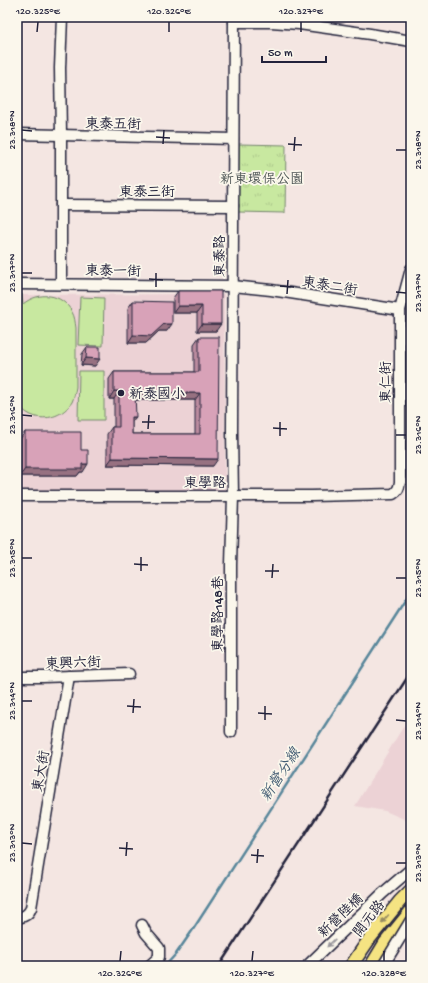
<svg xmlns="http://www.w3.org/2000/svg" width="428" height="983" font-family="'Gochi Hand','LXGW WenKai TC',sans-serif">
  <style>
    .built { fill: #ecd2d5 }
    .park { fill: url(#park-tufts); stroke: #75856e }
    .garden { fill: #c8e8a0; stroke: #75856e }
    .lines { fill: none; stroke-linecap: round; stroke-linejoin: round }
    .stream { stroke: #58869a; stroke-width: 2.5 }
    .minor-casing { stroke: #22223b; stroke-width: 13 }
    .major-casing { stroke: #22223b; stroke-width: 15 }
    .minor { stroke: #fbf7ec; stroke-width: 10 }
    .major { stroke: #f5e382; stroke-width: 12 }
    .rail { stroke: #22223b; stroke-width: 2.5 }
    .minor-bridge-casing { stroke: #22223b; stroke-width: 13; stroke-linecap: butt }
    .minor-bridge { stroke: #fbf7ec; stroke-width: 10 }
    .wall { fill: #ba8b9e; stroke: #22223b; fill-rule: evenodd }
    .shaded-wall { fill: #977181; stroke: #22223b }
    .building { fill: #d8a2b8; stroke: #22223b; fill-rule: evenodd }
    .oneway { fill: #968c62 }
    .oneway2 { fill: #99979c }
    .ticks { fill: none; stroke: #22223b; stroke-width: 1.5 }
    .poi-dot { fill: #22223b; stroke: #fbf7ec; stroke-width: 1.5 }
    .labels { text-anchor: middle; stroke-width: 3.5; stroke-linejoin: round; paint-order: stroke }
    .street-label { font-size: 14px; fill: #22223b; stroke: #fbf7ec }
    .park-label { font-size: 14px; fill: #4c5454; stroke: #fbf7ec }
    .poi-label { font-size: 14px; fill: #22223b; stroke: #fbf7ec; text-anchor: start }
    .water-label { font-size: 15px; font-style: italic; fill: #425c73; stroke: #fbf7ec }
    .neatline { fill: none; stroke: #22223b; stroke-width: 1.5 }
    .ticks-label { font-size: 10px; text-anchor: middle; fill: #22223b }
  </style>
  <defs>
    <pattern id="park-tufts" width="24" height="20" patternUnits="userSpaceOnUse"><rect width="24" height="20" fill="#c8e8a0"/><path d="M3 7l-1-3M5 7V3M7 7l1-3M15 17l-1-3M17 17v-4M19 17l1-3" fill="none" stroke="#acc78b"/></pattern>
  </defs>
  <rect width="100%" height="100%" fill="#f4e6e2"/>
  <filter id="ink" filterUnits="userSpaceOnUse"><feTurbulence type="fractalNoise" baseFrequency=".025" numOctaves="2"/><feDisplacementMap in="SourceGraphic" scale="8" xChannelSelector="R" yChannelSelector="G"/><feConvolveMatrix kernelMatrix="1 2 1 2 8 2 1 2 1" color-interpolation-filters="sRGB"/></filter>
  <g filter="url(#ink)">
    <g class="built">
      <polygon points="224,294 225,491 17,492 17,295"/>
      <polygon points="411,714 411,822 385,811 355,806"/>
    </g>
    <polygon class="park" points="239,144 286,145 285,213 238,212"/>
    <g class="garden">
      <path d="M17,294H22L23,304C39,291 62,293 72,312C75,317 75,322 76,328V387C75,392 74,398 72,402C64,415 49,420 36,417C29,415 24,411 20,407L19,442H17Z"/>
      <polygon points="80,297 104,298 103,346 78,345"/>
      <polygon points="79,371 104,371 104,420 78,420"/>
    </g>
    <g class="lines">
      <polyline class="stream" points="165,966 176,954 192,931 411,592"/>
      <defs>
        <g id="minor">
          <polyline points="234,22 271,22 299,24 370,34 411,41"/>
          <polyline points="17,134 233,139"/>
          <polyline points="61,205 233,206"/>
          <polyline points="61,283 61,135 60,68 62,17"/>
          <polyline points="17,284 233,286 271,290 400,310"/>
          <path d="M17,496H312L393,494C398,491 399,488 400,482V310L411,269"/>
          <polyline points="17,677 43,677 129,674"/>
          <polyline points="231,732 231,565 233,496 232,431 234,17"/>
          <path d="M17,918C24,917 29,914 31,908L69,676"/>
          <polyline points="142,925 146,933 159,948 159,957 149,966"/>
        </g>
        <g id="major">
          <polyline points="351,966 370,938 400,901 411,890"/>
          <polyline points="371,966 385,943 411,911"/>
        </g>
      </defs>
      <use href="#minor" class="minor-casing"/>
      <use href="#major" class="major-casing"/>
      <use href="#minor" class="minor"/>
      <use href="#major" class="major"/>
      <polyline class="rail" points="219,966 411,672"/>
      <defs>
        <g id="minor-bridge">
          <polyline points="307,966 383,893 411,869"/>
          <polyline points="383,966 411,920"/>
        </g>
      </defs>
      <use href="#minor-bridge" class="minor-bridge-casing"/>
      <use href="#minor-bridge" class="minor-bridge"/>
    </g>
    <g class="wall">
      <polygon points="178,291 221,291 216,331 197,331 197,313 173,313 173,298"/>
      <polygon points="133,301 167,331 159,331 146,343 128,343 128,308"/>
      <path d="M199,337L213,466L107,465V434L112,427H114V399H109V379L114,372H194V344ZM135,400H195V434H132V422Z"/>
      <polygon points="87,347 95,366 81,365 82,354"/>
      <polygon points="25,432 81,450 83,472 80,472 77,476 20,476 20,439"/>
    </g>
    <g class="shaded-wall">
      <polygon points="178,306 202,306 197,313 173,313"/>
      <polygon points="164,324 172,324 167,331 159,331 146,343 128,343 133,335"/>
      <polygon points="202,324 221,324 216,331 197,331"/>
      <polygon points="86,358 100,359 95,366 81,365"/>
      <polygon points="114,391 119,391 114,399 109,399"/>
      <polygon points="135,393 200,393 195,400 130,400"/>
      <polygon points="132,417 136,417 130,424"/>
      <polygon points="112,458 218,459 213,466 107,465"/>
      <polygon points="82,464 88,464 83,472 80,472 77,476 20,476 25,469"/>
    </g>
    <g class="building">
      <polygon points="178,291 221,291 221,324 202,324 202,306 178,306"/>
      <polygon points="133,301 172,302 172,324 164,324 151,336 133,335"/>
      <path d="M199,337H219L218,459L112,458V427H119V391H114V372H199ZM135,393H200V434H132V417H136Z"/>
      <polygon points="87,347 100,347 100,359 86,358"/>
      <polygon points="25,432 81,432 81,450 88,450 88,464 82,464 82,469 25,469"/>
    </g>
    <defs><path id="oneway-solid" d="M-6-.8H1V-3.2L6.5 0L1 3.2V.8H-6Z"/></defs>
    <use class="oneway" href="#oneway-solid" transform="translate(385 919) rotate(130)"/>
    <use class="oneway2" href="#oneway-solid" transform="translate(331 943) rotate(136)"/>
  </g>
  <path class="ticks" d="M37,32L38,22M169,32V22M301,32V22M22,130L32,131M156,137L170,138M163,144L164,130M288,144L302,145M396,150H406M294,151L295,137M22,273H32M149,279L163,280M280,286L294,287M156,287V273M396,292L406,293M287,294L288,280M22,415L32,416M142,422H155M273,428L287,429M148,429L149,415M396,435H406M280,436V422M22,558H32M134,564L148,565M141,571V557M265,571H279M272,578L273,564M396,578H406M22,701H32M127,706L141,707M133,713L134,699M258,713L272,714M265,720V706M396,720L406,721M22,843L32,844M119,848L133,849M251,855L264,856M126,856L127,842M257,863L258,849M396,863H406M120,961L121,951M252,961L253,951M384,961V951"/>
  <circle class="poi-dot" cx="121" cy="393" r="4"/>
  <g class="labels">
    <g class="street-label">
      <text transform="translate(113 123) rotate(1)" y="5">東泰五街</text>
      <text x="147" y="196">東泰三街</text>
      <text transform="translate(219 256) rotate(-90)" y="5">東泰路</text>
      <text transform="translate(113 270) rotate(1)" y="5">東泰一街</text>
      <text transform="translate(330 285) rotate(9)" y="5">東泰二街</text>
      <text transform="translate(385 382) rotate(-90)" y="5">東仁街</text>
      <text x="205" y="487">東學路</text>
      <text transform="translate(217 614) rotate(-90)" y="5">東學路148巷</text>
      <text transform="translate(73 662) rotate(-2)" y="5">東興六街</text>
      <text transform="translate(40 771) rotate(-80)" y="5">東大街</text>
      <text transform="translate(340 915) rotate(-44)" y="5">新營陸橋</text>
      <text transform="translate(368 918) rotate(-52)" y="5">開元路</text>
    </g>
    <g class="park-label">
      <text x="262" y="183">新東環保公園</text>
    </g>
    <g class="poi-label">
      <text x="129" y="398">新泰國小</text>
    </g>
    <g class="water-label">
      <text transform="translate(280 774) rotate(-57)" y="5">新營分線</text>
    </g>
  </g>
  <rect width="428" height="983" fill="none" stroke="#fbf7ec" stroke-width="44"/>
  <path d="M262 56v6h64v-6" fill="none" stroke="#22223b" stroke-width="2"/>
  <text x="268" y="56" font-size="12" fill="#22223b" stroke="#fbf7ec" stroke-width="3" paint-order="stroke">50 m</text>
  <rect x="22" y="22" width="384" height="939" class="neatline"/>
  <g class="ticks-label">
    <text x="38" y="14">120.325°E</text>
    <text x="169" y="14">120.326°E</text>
    <text x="301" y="14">120.327°E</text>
    <text transform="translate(11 130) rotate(-90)" y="4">23.318°N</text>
    <text transform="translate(417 150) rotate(-90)" y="4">23.318°N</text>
    <text transform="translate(11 273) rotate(-90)" y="4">23.317°N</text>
    <text transform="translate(417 293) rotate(-90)" y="4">23.317°N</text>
    <text transform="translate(11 415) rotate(-90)" y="4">23.316°N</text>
    <text transform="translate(417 435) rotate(-90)" y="4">23.316°N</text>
    <text transform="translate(11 558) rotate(-90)" y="4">23.315°N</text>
    <text transform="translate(417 578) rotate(-90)" y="4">23.315°N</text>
    <text transform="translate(11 701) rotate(-90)" y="4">23.314°N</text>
    <text transform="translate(417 721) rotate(-90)" y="4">23.314°N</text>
    <text transform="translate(11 843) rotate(-90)" y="4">23.313°N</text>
    <text transform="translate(417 863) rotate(-90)" y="4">23.313°N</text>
    <text x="120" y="976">120.326°E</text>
    <text x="252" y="976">120.327°E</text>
    <text x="384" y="976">120.328°E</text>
  </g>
</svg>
